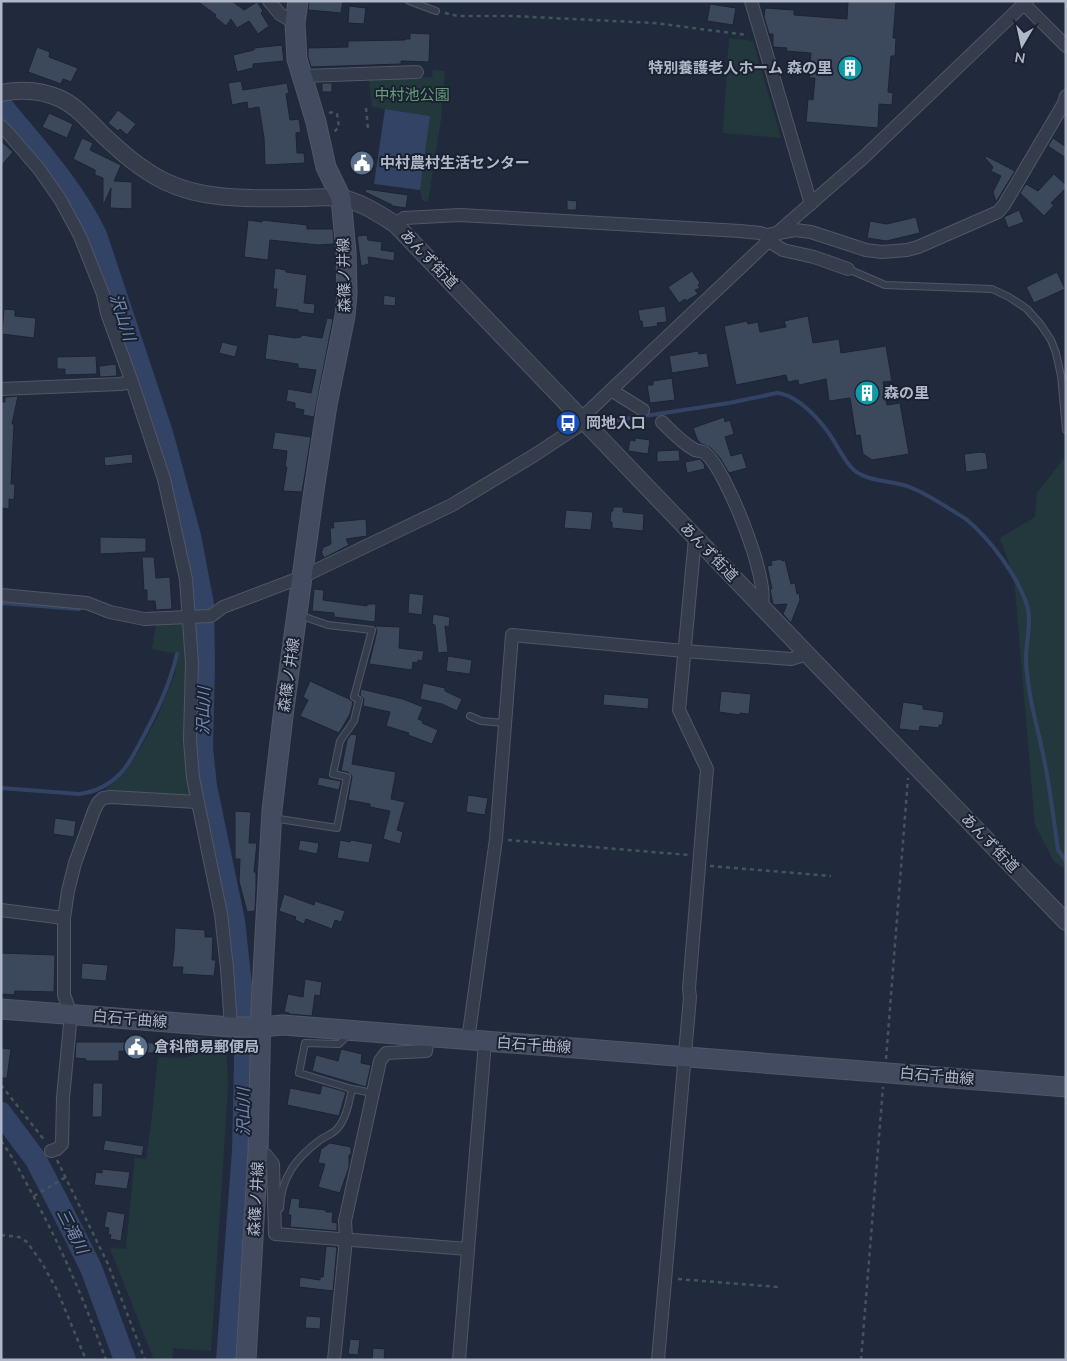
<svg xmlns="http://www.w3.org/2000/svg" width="1067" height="1361" font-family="Mulish,'Noto Sans JP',sans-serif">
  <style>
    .green { fill: #23383d }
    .water { fill: #334365 }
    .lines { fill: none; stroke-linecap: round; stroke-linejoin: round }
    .stream { stroke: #334365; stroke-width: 4 }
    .river { stroke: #334365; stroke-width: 22 }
    .building { fill: #3c485c; stroke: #1c2433 }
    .service-casing { stroke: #505767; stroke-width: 8 }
    .minor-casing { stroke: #505767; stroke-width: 14 }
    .tertiary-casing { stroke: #505767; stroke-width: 18 }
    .secondary-casing { stroke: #505767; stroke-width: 21 }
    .path { stroke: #41555a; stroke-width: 2.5; stroke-dasharray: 4 4; stroke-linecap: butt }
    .service { stroke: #353c4c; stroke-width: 6 }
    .minor { stroke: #353c4c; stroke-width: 12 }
    .tertiary { stroke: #353c4c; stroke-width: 16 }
    .secondary { stroke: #424b60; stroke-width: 19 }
    .labels { text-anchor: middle; stroke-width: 4; stroke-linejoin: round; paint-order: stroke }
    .poi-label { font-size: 15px; font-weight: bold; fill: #b0b7c8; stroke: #1a2231; text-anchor: start }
    .park-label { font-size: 15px; fill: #659b76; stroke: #1a2231 }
    .street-label { font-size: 15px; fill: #b0b7c8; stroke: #1a2231 }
    .water-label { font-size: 16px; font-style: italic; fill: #758ab2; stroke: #1a2231 }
  </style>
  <rect width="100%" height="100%" fill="#212a3c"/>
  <g class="green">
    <polygon points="729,38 753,41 781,138 723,133"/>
    <polygon points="433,70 445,71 441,119 428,202 422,200 420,190 430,116 372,107 369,78 432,77"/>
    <polygon points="1066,456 1066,869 1054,862 1035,825 1014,577 1000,538 1035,517 1037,493"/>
    <polygon points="180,621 185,624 190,792 188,796 107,792 107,788 123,775 138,753 157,718 175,674 179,654 152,649 156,623"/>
    <polygon points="190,1036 226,1039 228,1087 211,1351 173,1348 172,1360 154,1360 110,1248 126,1249 135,1158 146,1159 151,1125 158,1057 184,1058 192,1056"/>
  </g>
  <polygon class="water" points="385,109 430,116 420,190 374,184"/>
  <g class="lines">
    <g class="stream">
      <path d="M599,423L729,403L777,393C799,395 823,423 834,441C840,451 845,462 854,470C869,483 895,480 912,488C931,496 948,508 966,519C990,539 1017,575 1027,605C1032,622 1026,641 1026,658C1026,666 1027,674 1028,681C1031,708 1039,733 1044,759C1050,789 1054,820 1058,850L1066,861"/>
      <polyline points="1,603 79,609"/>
      <path d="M1,788L79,794C95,792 109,785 120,774C129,765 135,752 141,741C156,713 170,685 177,654"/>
    </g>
    <g class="river">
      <path d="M1,105C35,146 72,186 96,235L162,433L190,536L203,604L204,665L202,748L206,786L234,921L243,1004L245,1063L243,1151L227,1360"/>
      <polyline points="1,1113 36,1160 64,1214 91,1268 125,1360"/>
    </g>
  </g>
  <g class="building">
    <polygon points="197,1 232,1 244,10 257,2 263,11 261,13 269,26 258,34 249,21 237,28 231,19 226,26 215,17 216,15"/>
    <polygon points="309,1 343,1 341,13 308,10"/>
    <polygon points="848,1 896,1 893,38 896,38 895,56 891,56 888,92 893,93 892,105 879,104 878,128 806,122 808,99 813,100 815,78 809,78 811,53 786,51 787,48 773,47 773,34 769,34 764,17 765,8 794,10 794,15 847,19"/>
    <polygon points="710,4 736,8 733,25 707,21"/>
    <polygon points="349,6 366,8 364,24 348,23"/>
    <polygon points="410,33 430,34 429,62 401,61 401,64 311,67 308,57 308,48 348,47 348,41 405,40 405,39 410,39"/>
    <polygon points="282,45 284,61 253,64 253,68 237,72 233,55 254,50 254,48"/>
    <polygon points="37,47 50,52 49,57 78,68 71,82 63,79 61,84 28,72"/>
    <polygon points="241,81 243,90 287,83 289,93 286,94 290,120 299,119 301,132 296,133 297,153 304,153 305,163 265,165 264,138 259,107 248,109 247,102 232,105 228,83"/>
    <rect x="322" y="83" width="10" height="9"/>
    <polygon points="118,110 136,124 127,135 120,129 118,131 108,123"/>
    <polygon points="49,113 73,124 67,138 42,127"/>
    <polygon points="82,138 93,143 90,150 121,165 114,181 132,182 132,209 110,208 111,188 103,206 103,178 95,175 95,170 73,159"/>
    <polygon points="1053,138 1066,147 1066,158 1048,146"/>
    <polygon points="1,141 13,152 1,166"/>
    <polygon points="355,153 371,155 368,173 352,170"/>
    <polygon points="986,156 1015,171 996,202 993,192 1001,176 991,171 993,167 985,158"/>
    <polygon points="1054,174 1066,185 1066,188 1051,203 1054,205 1044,216 1020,193 1026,184 1038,191"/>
    <polygon points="366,189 408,195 406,208 392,206 392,205 365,192"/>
    <polygon points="567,200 577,201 576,210 567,210"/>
    <polygon points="1019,210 1024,222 1008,228 1004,217"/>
    <polygon points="916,217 920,233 886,241 867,238 870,221 887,224"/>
    <polygon points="248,220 262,222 262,220 307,225 307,229 333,229 334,244 318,245 270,240 268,260 244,257"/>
    <polygon points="367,235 368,240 382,242 381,250 395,252 394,261 368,257 369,264 361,266 357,236"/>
    <polygon points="275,268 286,270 286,272 307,275 304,303 315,304 314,314 298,312 298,310 275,307 277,289 273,289"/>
    <polygon points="692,271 700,283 698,285 700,288 695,290 698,294 686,301 685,299 679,303 668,287"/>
    <polygon points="1057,272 1065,289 1034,303 1026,287"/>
    <polygon points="384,295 396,297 395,306 383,305"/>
    <polygon points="665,306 667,322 657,323 658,326 643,328 642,321 640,321 638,310"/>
    <polygon points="4,309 15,310 15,316 36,318 34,338 2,334"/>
    <polygon points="808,316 813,343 839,339 841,353 886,346 892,381 883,382 887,405 900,403 909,454 872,460 863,454 860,435 856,436 850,398 829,401 826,379 799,385 798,380 788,382 786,375 736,385 724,326 747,321 748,324 758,322 760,332 786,327 784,321"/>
    <polygon points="327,318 333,319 314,417 303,415 304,410 295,408 295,403 286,401 288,389 311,393 316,370 298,368 298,364 265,359 268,334 295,338 301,337 301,335 322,338"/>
    <polygon points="222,342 238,346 235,357 219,353"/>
    <polygon points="698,351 699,354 707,353 709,367 672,373 669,356"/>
    <polygon points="96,356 97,374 65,375 65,369 57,369 57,357"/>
    <polygon points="116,364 117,376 100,377 99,366"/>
    <polygon points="672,378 675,400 650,403 647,385 653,385 653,381"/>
    <polygon points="18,396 12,424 14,424 11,484 15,484 14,500 9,499 9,509 1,508 1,402 5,402 5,397"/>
    <polygon points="724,417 725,422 730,420 734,434 725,437 731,456 742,453 747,468 729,473 720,458 711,448 700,443 697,439 693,428"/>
    <polygon points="275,432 311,437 302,492 283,491 287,467 285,467 287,451 272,449"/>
    <polygon points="635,438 650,440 648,454 628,451 630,440 635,441"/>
    <polygon points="679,450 680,461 657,462 657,451"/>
    <polygon points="981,452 986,453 988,469 966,472 964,454"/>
    <polygon points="132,454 133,463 105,466 104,457"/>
    <polygon points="700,459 704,464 705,469 687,473 685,462"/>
    <polygon points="613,507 623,507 623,512 644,514 643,531 612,528 612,522 610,522 611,511 613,511"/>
    <polygon points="566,510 593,512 591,530 564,528"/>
    <polygon points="366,519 367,536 346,539 349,545 324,558 321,551 323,550 322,548 331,544 330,528 334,528 333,522"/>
    <polygon points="100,537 146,538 146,552 100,554"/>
    <polygon points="142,557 154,557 156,578 170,577 172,609 156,610 155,601 147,601 147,590 144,590"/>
    <polygon points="781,559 782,561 785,560 791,584 795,583 797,594 799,593 800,600 791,623 783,614 787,604 774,605 773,604 770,589 772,589 767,566 772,565 771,561"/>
    <polygon points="314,589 324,590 323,600 367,606 367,604 376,604 375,622 334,617 334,613 312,611"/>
    <polygon points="409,593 424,595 422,615 408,613"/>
    <polygon points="433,614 450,617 449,627 445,626 448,652 438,653 435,625 432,624"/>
    <polygon points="375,626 400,627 399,648 424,651 422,661 418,660 418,663 413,662 412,670 369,664 377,631"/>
    <polygon points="448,656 472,660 470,674 446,671"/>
    <polygon points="310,681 349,699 353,702 350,714 339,733 300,716 308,700 303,697"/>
    <polygon points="423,683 445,688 445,691 462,699 457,711 442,704 420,699"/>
    <polygon points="361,689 403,699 423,707 418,719 423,721 422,723 438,730 432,744 408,735 409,733 386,726 390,712 363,706 364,699 360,695"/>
    <polygon points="721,691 751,694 749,714 740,713 740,715 719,712"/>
    <polygon points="604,694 649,698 648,709 603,705"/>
    <polygon points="903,702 923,705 923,709 944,712 942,725 939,725 939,728 920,726 919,731 899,729"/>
    <polygon points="351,734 357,735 352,764 396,772 391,799 405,802 397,830 403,832 400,844 383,839 390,811 370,807 370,804 348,800 352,776 348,772 341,771 347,740"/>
    <polygon points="319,777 341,781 339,790 317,785"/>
    <polygon points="468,795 488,798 485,815 466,812"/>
    <polygon points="235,811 251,812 249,843 257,843 254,872 256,872 256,888 255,911 247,912 239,881 240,859 235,859"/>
    <polygon points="55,818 76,821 74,837 53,834"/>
    <polygon points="300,840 319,843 317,854 298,850"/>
    <polygon points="340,840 350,842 351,840 373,844 369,863 337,858"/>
    <polygon points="284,894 314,905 315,901 345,911 341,922 335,920 332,929 306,919 304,924 295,920 296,917 279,911"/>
    <polygon points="175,928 205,930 205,937 213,937 212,960 216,960 214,976 182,974 183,967 172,967 174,952"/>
    <polygon points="1,953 55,955 54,992 15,991 14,995 1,994"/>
    <polygon points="82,963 108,965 106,981 81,979"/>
    <polygon points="305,979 322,982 320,996 315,995 312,1016 289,1014 289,1013 284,1012 288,994 303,997"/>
    <polygon points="130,1040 168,1045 167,1054 119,1051 119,1061 86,1061 86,1059 75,1058 76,1042 130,1042"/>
    <polygon points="1,1048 11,1049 7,1078 1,1078"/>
    <polygon points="341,1049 362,1054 361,1063 371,1065 366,1087 312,1071 316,1055 338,1061"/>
    <polygon points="93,1083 103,1083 102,1117 92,1117"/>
    <polygon points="322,1085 346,1092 339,1116 287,1105 290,1088 320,1094"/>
    <polygon points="105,1140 144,1146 142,1156 103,1150"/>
    <polygon points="330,1143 351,1147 351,1154 349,1155 349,1167 340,1193 318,1187 325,1164 318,1163 321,1149"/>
    <polygon points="102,1169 130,1172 127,1189 94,1185 96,1172 102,1173"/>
    <polygon points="291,1198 300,1199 299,1207 326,1210 326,1212 333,1212 332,1222 337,1223 337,1231 290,1227 291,1215 288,1215"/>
    <polygon points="107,1211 125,1214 121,1241 110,1239 111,1235 108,1234 109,1228 104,1227"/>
    <polygon points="326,1246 337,1247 333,1291 299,1287 300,1277 320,1280 320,1277 323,1277"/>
    <polygon points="306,1316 321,1317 320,1329 305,1328"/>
    <polygon points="350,1339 360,1340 358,1355 348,1354"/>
    <polygon points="373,1348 385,1349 384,1360 372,1360"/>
  </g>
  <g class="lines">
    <defs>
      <g id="service">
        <polyline points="409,1 436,11"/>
        <polyline points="848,269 885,285 992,289 1009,297 1027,309 1041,325 1051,340 1056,353 1061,376 1066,430"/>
        <polyline points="470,716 481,721 505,723"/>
        <polyline points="279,819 337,828 347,777 333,774 340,741 354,721 359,700 354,697 372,630 328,625 299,615"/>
        <polyline points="352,1089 373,1093"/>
        <path d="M280,1208C281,1177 296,1158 320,1140C325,1136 333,1134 337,1129C346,1119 349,1103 352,1089L299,1073L305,1043L339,1044L349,1034"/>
      </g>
      <g id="minor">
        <polyline points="269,1 280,14 295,23"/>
        <polyline points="751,1 811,204"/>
        <polyline points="1024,4 1066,46"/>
        <polyline points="303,76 417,72"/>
        <polyline points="1,126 8,133 39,169 60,199 80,236 103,294 107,313 132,382 164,479 186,579 192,663 190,740 193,778 221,914 227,968 231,1027"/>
        <polyline points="395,224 404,218 460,215 740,231 760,233 767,235 795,230 811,232 866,250 882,252 907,250 918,247 998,212 1004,205 1064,103 1066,96"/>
        <polyline points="769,241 783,250 814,257 848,269"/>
        <polyline points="1,389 120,384 132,382"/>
        <polyline points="611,390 643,410"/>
        <path d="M662,422C672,432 682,443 695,450C698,451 703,451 705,453C725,467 772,585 761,606"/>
        <polyline points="1,595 87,603 110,612 144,619 211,616 223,607 302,577 452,505 533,456 577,427 588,412 611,390 777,233 863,158 1027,1"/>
        <polyline points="1,910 64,918"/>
        <polyline points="468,1040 496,839 512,635 684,651 791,659 807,654"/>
        <polyline points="51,1151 57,1149 62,1144 63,1098 71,1014 64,995 64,918 68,891 75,863 94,811 98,803 103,798 111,797 197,802"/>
        <polyline points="258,1152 266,1155 273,1164 275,1234 468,1249"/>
        <polyline points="334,1360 346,1239 345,1221 380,1061 386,1053 426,1051 428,1037"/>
        <polyline points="459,1360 485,1042"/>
        <polyline points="658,1360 690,997 689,988 707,769 679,710 695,538"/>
      </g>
      <path id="tertiary" d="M1,93C21,89 42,90 61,99C76,106 89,121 101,133C120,151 140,169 164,181C206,202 257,198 302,198C315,198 328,196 340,198C360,201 379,214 395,224L807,654L1066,922"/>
      <g id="secondary">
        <polyline points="1,1009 231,1027 260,1027 283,1025 1066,1087"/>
        <polyline points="246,1360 258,1152 261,1008 272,810 284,708 314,490 327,405 345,316 347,294 346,252 341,198 326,167 316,122 297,59 295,23 298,1"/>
      </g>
    </defs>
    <use href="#service" class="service-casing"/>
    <use href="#minor" class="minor-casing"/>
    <use href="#tertiary" class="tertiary-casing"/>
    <use href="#secondary" class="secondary-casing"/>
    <g class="path">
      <polyline points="445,13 458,16 512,16 654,23 748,35"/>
      <polyline points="366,108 368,129"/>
      <polyline points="329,113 333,112 337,114 339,127 334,132"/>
      <polyline points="508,840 689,855"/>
      <polyline points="710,866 831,876"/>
      <polyline points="886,1059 908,778"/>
      <polyline points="1,1085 45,1141"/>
      <path d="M1,1141C15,1160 25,1181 36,1201C64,1253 86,1305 106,1360"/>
      <polyline points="57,1160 108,1264 145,1360"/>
      <polyline points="34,1196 66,1177"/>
      <polyline points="1,1235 19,1237 27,1242 42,1263 57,1290 86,1360"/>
      <polyline points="678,1279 778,1287"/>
      <polyline points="861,1360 883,1087"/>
    </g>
    <use href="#service" class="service"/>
    <use href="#minor" class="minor"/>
    <use href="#tertiary" class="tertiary"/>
    <use href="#secondary" class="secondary"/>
  </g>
  <defs>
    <symbol id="building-disc" viewBox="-11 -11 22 22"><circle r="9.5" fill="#0f9aa8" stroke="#1a2231"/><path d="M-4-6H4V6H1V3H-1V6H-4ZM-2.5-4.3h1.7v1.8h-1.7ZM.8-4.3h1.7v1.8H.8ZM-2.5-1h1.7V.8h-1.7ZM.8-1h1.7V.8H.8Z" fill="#fff"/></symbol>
    <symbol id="civic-disc" viewBox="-11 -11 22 22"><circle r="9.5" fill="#5c6f8a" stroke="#1a2231"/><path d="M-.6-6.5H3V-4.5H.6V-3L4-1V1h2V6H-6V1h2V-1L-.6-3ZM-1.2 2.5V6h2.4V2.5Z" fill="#fff"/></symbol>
    <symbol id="bus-disc" viewBox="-11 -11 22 22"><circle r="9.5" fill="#1a4fb4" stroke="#1a2231"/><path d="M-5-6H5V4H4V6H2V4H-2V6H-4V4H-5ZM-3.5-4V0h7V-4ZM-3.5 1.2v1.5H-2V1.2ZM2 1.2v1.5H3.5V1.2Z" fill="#fff"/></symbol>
  </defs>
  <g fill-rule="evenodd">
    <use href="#building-disc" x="836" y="54" width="28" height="28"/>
    <use href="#civic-disc" x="348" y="149" width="28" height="28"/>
    <use href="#building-disc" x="853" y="379" width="28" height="28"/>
    <use href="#bus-disc" x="554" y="409" width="28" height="28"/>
    <use href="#civic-disc" x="122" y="1033" width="28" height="28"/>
  </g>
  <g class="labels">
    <g class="poi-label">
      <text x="832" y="73" text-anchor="end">特別養護老人ホーム 森の里</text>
      <text x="380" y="168">中村農村生活センター</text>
      <text x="884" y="398">森の里</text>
      <text x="586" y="428">岡地入口</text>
      <text x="154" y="1052">倉科簡易郵便局</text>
    </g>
    <g class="park-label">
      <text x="412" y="100">中村池公園</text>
    </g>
    <g class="street-label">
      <text transform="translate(429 259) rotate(46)" y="5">あんず街道</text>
      <text transform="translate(344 275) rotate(-91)" y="5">森篠ノ井線</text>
      <text transform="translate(709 552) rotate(46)" y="5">あんず街道</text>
      <text transform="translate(289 675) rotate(-82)" y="5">森篠ノ井線</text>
      <text transform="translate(990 843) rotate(46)" y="5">あんず街道</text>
      <text transform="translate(130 1019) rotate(5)" y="5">白石千曲線</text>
      <text transform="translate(534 1045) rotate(4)" y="5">白石千曲線</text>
      <text transform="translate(937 1076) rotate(5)" y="5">白石千曲線</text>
      <text transform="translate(256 1199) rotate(-87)" y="5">森篠ノ井線</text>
    </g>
    <g class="water-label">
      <text transform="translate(123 317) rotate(72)" y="6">沢山川</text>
      <text transform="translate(203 711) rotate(-89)" y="6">沢山川</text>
      <text transform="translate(243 1112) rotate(-90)" y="6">沢山川</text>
      <text transform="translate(73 1231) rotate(63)" y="6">三滝川</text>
    </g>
  </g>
  <rect width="1067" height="1361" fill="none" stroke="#b0b7c8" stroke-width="5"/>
  <g transform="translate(1022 45) rotate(189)" stroke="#1a2231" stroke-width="4" paint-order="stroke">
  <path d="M0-4L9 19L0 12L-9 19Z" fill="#b0b7c8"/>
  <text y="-8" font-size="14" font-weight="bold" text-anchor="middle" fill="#b0b7c8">N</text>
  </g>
</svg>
